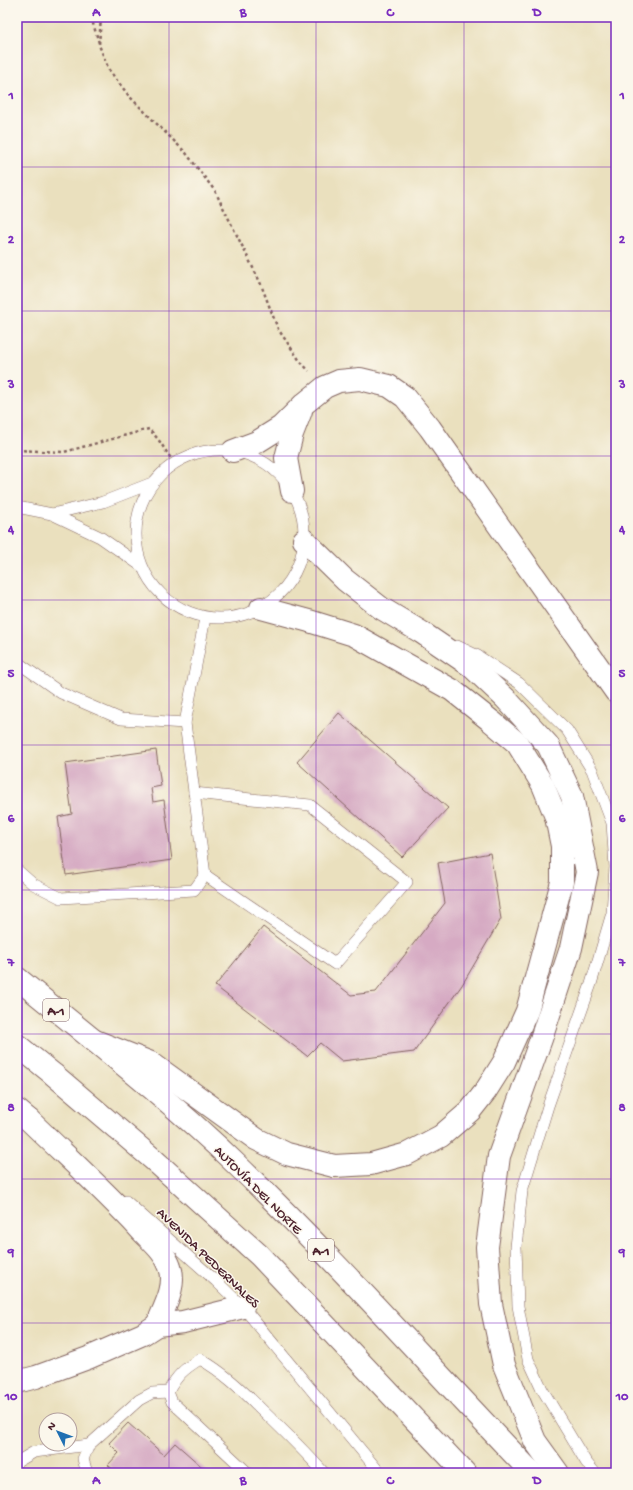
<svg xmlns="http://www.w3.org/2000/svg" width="633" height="1490" font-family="'Gochi Hand',sans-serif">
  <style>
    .building { fill: #d6aac3 }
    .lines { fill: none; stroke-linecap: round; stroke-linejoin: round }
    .lane-casing { stroke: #82635e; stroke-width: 12 }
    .street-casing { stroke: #82635e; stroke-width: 24 }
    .highway-casing { stroke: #82635e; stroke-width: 24 }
    .path { stroke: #82635e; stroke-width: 2.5; stroke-dasharray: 3 3; stroke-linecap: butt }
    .lane { stroke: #fff; stroke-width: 11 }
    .street { stroke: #fff; stroke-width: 22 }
    .highway { stroke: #fff; stroke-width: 22 }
    .grid { fill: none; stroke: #7b2cbf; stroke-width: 1; stroke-opacity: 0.55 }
    .labels { text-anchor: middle; stroke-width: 3; stroke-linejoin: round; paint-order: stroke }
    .shield { fill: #fbf7ec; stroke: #7f6065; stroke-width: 1 }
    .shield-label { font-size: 13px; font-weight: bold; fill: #4a1f2b }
    .street-label { font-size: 14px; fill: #4a1f2b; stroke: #fbf7ec }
    .neatline { fill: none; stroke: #7b2cbf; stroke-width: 1.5 }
    .grid-label { font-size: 13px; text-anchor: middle; font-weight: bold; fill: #7b2cbf }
  </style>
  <rect width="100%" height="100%" fill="#fbf7ec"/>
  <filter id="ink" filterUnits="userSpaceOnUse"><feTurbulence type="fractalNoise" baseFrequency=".025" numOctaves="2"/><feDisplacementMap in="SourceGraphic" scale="8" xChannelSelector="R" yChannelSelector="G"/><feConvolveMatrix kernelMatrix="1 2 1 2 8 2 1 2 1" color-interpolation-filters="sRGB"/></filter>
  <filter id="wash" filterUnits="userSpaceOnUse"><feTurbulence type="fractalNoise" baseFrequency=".012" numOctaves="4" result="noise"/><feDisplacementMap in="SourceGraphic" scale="16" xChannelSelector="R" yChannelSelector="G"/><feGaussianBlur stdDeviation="0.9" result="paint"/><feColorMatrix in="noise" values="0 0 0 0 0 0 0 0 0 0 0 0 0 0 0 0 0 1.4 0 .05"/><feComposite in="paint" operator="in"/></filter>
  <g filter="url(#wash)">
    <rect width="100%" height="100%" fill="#eae0be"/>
    <g id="blocks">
      <g class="building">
        <polygon points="339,713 448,808 402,857 297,762"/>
        <polygon points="156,750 161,786 151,788 153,802 164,800 172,860 66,875 58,817 72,814 65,763"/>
        <polygon points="490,853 501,919 462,985 414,1052 342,1061 320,1043 307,1056 215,986 263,927 351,995 376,992 445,903 438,863"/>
        <polygon points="128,1423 164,1455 175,1443 209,1473 117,1473 108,1465 119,1453 109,1443"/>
      </g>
    </g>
  </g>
  <g filter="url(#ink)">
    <use href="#blocks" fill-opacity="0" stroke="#82635e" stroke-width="1"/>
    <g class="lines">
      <defs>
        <g id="lane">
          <circle cx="220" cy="534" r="84"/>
          <polyline points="17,507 52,514 100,537 140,565"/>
          <polyline points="52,514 103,502 152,483"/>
          <polyline points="457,646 478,656 519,683 567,730 592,770 612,823 615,867 612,913 591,984 548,1106 522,1191 516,1247 518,1306 528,1359 542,1389 586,1462 595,1473"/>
          <polyline points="17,662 61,693 121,719 185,723"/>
          <polyline points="194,793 310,805 407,882 335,964 205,875"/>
          <polyline points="17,870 33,884 61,898 194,890 205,875 185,723 205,618"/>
          <polyline points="126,1201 216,1281 243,1307 380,1473"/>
          <polyline points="17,1462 34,1452 89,1445"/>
          <polyline points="87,1473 83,1459 89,1445 139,1400 152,1393 168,1392"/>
          <path d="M248,1473L172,1402L168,1392C177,1375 184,1369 200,1359C223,1372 241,1389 259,1407C282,1429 304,1450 324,1473"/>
        </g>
        <g id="street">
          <polyline points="233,451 257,442 281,427 304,404 325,387 339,381 360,379 389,386 405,397 430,428 616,692"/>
          <polyline points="292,491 286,458 292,434 301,411"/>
          <path d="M29,1120C66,1156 105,1191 140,1229C151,1241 165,1252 170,1267C177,1286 164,1308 157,1325"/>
          <polyline points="17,1382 36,1377 88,1358 143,1334 157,1325 183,1322 243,1307"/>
        </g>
        <g id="highway">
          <polyline points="304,540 345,580 381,608 421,632 471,666 505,698 548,745 572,796 587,872 571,948 541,1039 499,1156 487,1247 491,1304 504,1365 535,1441 558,1473"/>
          <path d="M17,978C90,1038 168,1098 236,1164C339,1263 433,1370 532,1473"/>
          <polyline points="95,1041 151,1063 256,1139 287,1154 334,1166 371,1164 407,1154 441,1136 470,1111 485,1092 504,1062 527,1011 562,882 562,846 556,817 543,785 517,743 491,721 452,690 354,635 309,621 261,608"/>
          <polyline points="17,1045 53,1074 154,1160 259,1255 465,1473"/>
          <polyline points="17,1110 29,1120"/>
        </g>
      </defs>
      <use href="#lane" class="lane-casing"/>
      <use href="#street" class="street-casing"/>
      <use href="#highway" class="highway-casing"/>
      <g class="path">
        <polyline points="91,17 99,43"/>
        <polyline points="101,17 99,45 109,70 129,96 186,153 215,191 260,282 278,329 300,361 309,371"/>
        <polyline points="17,450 64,452 149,429 158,439 174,463"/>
      </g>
      <use href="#lane" class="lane"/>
      <use href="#street" class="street"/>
      <use href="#highway" class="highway"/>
    </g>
  </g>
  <path class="grid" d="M169,17V1473M316,17V1473M464,17V1473M17,167H616M17,311H616M17,456H616M17,600H616M17,745H616M17,890H616M17,1034H616M17,1179H616M17,1323H616"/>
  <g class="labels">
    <g class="shield">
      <rect x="43" y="999" width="26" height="22" rx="3"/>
      <rect x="308" y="1239" width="26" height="22" rx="3"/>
    </g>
    <g class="shield-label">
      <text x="56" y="1015">A-1</text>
      <text x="321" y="1255">A-1</text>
    </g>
    <g class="street-label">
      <text transform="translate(259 1189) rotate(45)" y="5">AUTOVÍA DEL NORTE</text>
      <text transform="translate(209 1257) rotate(44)" y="5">AVENIDA PEDERNALES</text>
    </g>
  </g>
  <rect width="633" height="1490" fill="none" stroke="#fbf7ec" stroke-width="44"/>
  <g transform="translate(58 1432) rotate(312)"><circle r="19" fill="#fbf7ec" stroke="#b4a19f"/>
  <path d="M0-3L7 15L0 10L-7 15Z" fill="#1f6fb2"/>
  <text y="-6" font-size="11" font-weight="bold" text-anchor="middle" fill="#4a1f2b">N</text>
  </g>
  <rect x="22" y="22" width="589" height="1446" class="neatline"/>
  <g class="grid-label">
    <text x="96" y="16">A</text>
    <text x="243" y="16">B</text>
    <text x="390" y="16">C</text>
    <text x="537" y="16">D</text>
    <text x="11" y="99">1</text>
    <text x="622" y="99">1</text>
    <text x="11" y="243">2</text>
    <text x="622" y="243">2</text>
    <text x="11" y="388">3</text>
    <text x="622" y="388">3</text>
    <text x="11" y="533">4</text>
    <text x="622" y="533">4</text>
    <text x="11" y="677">5</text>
    <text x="622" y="677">5</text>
    <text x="11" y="822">6</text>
    <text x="622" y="822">6</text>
    <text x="11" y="966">7</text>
    <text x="622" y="966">7</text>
    <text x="11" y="1111">8</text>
    <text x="622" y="1111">8</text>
    <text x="11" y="1256">9</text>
    <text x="622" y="1256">9</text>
    <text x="11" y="1400">10</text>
    <text x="622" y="1400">10</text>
    <text x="96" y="1484">A</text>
    <text x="243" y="1484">B</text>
    <text x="390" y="1484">C</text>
    <text x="537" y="1484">D</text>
  </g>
</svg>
